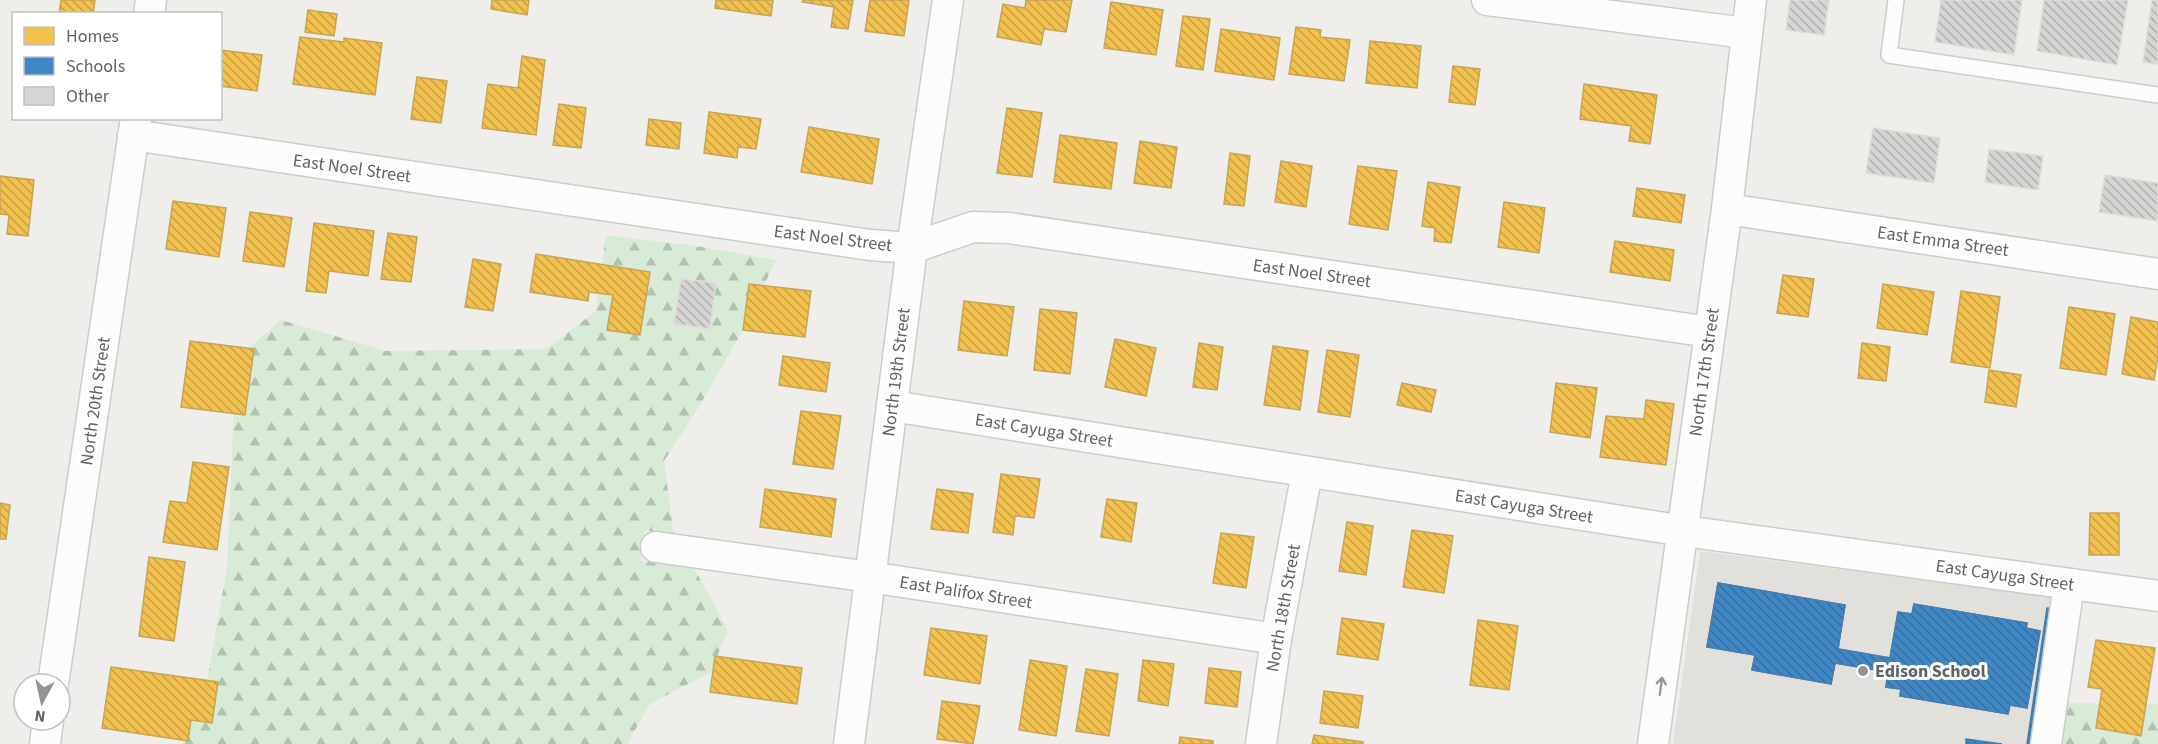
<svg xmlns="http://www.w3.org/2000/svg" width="2158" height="744" font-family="'Source Sans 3',sans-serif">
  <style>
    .education { fill: #e2e0da }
    .forest { fill: url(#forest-firs) }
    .homes { fill: url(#homes-back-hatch); stroke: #c6a556; stroke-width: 1.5 }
    .schools { fill: url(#schools-back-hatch); stroke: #497da9; stroke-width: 1.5 }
    .building { fill: url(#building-back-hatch); stroke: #deddd9; stroke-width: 1.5 }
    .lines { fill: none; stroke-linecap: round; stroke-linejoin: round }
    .lane-casing { stroke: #cbcccc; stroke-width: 18 }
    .street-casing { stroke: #cbcccc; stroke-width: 33 }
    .lane { stroke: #fdfcfc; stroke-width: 15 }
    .street { stroke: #fdfcfc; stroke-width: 30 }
    .oneway { stroke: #96999c }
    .poi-dot { fill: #919496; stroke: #fff; stroke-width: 2 }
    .labels { text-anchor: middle; stroke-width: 6; stroke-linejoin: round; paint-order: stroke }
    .street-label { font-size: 18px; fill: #5f6368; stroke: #fff }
    .poi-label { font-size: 18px; font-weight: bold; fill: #5f6368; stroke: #fff; text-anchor: start }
  </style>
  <defs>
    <pattern id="forest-firs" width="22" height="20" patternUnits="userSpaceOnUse" patternTransform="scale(1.5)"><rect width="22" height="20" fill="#d8ebd6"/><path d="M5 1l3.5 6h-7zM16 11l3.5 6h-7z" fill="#b2c2b1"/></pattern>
    <pattern id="homes-back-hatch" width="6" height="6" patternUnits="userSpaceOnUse" patternTransform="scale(1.5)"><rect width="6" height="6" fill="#f2c14e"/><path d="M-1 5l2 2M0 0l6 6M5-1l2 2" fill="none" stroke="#c7a045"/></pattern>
    <pattern id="schools-back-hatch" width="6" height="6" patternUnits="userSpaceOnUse" patternTransform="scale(1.5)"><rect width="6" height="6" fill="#3f88c5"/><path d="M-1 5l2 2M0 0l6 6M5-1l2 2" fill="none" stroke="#366e9c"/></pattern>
    <pattern id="building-back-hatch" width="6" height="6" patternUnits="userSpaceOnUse" patternTransform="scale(1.5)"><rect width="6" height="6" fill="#d6d5d3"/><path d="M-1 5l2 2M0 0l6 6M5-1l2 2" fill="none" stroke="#b1b0af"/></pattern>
  </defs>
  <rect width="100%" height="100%" fill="#efeeea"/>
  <polygon class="education" points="1700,551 2052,597 2032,744 1673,744"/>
  <g class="forest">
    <polygon points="606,235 696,246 776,260 744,328 700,405 664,461 673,529 676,535 645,530 641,561 694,568 728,630 711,672 650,704 627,744 183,744 206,687 227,568 236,359 281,320 386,351 546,349 596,311"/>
    <polygon points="2067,703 2158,704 2158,744 2061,744"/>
  </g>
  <g class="homes">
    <polygon points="61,0 95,0 93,14 59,14"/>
    <polygon points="492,0 529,0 527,15 491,9"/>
    <polygon points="716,0 773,0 771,16 715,8"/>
    <polygon points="803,0 853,0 848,29 831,27 834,7 802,2"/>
    <polygon points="870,0 909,0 904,36 865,31"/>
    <polygon points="1026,0 1072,0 1066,32 1044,29 1041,45 997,37 1003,4 1025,8"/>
    <polygon points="1111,2 1163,10 1156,55 1104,48"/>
    <polygon points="308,10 337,14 334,36 305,32"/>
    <polygon points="1183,16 1210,19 1203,70 1176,66"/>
    <polygon points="1296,27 1321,30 1320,37 1350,40 1344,81 1289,74"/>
    <polygon points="1221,29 1280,38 1274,80 1215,71"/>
    <polygon points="300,37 344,42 344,38 382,43 375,95 293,84"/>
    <polygon points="1370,41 1421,46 1417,88 1366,83"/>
    <polygon points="220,50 262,55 257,91 220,86"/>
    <polygon points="522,56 545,60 536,135 482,128 488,84 518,88"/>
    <polygon points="1453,66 1480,69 1475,105 1449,102"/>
    <polygon points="417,77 447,81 441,123 411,119"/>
    <polygon points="1584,84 1657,95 1650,144 1629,141 1631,126 1580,119"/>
    <polygon points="559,104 586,108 581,148 553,145"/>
    <polygon points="1007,108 1042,113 1032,177 997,173"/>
    <polygon points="709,112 761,119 756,149 738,147 737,158 704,153"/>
    <polygon points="649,119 681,123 679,149 646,145"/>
    <polygon points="809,127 879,139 872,184 801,172"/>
    <polygon points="1060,135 1117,143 1111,189 1054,182"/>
    <polygon points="1140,141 1177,147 1171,188 1134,183"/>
    <polygon points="1230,153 1250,156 1244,206 1224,204"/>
    <polygon points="1281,161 1312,166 1306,207 1275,202"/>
    <polygon points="1358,166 1397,171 1388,230 1349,224"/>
    <polygon points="0,176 34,180 28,236 7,234 9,215 0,214"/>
    <polygon points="1428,182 1460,187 1451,243 1434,241 1435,228 1422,226"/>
    <polygon points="1637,188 1685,195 1681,223 1633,216"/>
    <polygon points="173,201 226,208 219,257 166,249"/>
    <polygon points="1504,202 1545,208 1539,253 1498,247"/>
    <polygon points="250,212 292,218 284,267 243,261"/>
    <polygon points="314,223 374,231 368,276 329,271 326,293 306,291"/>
    <polygon points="388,233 417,237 411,282 381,279"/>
    <polygon points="1615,241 1674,250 1670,281 1610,272"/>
    <polygon points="536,254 650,272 640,335 607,330 613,295 589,292 588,301 530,292"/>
    <polygon points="473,259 501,264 493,311 465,307"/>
    <polygon points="1783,275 1814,279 1808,317 1777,313"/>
    <polygon points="749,284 811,291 805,337 743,330"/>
    <polygon points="1883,284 1934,292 1927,335 1877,328"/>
    <polygon points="1961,291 2000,297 1990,368 1951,362"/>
    <polygon points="964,301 1014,307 1007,356 958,350"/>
    <polygon points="2069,307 2115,314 2106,375 2060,368"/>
    <polygon points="1040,309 1077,313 1070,374 1034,370"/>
    <polygon points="2131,317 2158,322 2158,356 2154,380 2122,374"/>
    <polygon points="1115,339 1156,348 1146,396 1105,387"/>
    <polygon points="190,341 254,349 245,415 181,407"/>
    <polygon points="1199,343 1223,347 1217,390 1193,387"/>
    <polygon points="1862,343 1890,347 1886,381 1858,378"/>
    <polygon points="1273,346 1308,351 1300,410 1264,405"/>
    <polygon points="1327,350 1359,355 1350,417 1318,412"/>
    <polygon points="783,356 830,363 826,392 779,385"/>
    <polygon points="1989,370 2021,375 2016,407 1985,402"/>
    <polygon points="1402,383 1436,390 1431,412 1397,405"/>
    <polygon points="1556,383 1597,388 1590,438 1550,432"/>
    <polygon points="1646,400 1674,404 1666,465 1600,457 1606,416 1644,419"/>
    <polygon points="801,411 841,416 833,469 793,464"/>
    <polygon points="193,462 229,467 217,550 163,542 170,501 187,503"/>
    <polygon points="1001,474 1040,479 1034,518 1015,516 1013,535 993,532"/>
    <polygon points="765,489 836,499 831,537 760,527"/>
    <polygon points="937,489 973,494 968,533 931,529"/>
    <polygon points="1107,499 1137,503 1131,542 1101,537"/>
    <polygon points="0,503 10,505 6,539 0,539"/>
    <polygon points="2090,513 2119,513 2119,555 2089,555"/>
    <polygon points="1347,522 1373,526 1366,575 1339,571"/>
    <polygon points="1412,530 1453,536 1444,593 1403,587"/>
    <polygon points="1221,533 1254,537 1246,588 1213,583"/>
    <polygon points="149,557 185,562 174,641 139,636"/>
    <polygon points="1342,618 1384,624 1378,660 1337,654"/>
    <polygon points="1478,620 1518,626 1509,690 1470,685"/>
    <polygon points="931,628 987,636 980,684 924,675"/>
    <polygon points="2096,640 2155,648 2141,736 2096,728 2102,689 2088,687"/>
    <polygon points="715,656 802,668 797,704 710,692"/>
    <polygon points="1030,660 1067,666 1056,736 1019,730"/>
    <polygon points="1143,660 1174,664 1168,706 1138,701"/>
    <polygon points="111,667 218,682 212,723 191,720 188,741 102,728"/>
    <polygon points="1209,668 1241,672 1237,707 1205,703"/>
    <polygon points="1086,669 1118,674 1109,736 1076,731"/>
    <polygon points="1324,691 1363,696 1358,728 1320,723"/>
    <polygon points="942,701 980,706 973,744 937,739"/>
    <polygon points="1314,735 1363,742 1363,744 1312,744"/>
    <polygon points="1180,737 1213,741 1213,744 1179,744"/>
  </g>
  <g class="schools">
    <polygon points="1718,583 1845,605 1838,649 1890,658 1898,612 1912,614 1914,604 2027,623 2026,628 2040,631 2027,708 2010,705 2008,714 1900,696 1901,689 1886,687 1888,672 1835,663 1831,684 1752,670 1755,655 1707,647"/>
    <polygon points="1718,583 1845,605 1838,649 1890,658 1898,612 1912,614 1914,604 2027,623 2026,628 2040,631 2027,708 2010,705 2008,714 1900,696 1901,689 1886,687 1888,672 1835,663 1831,684 1752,670 1755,655 1707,647"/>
    <polygon points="2047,608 2056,609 2037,744 2027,744"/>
    <polygon points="1966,739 2002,744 1966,744"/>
  </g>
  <g class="building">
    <polygon points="1790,0 1829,0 1824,35 1786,30"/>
    <polygon points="1941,0 2022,0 2014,55 1935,42"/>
    <polygon points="2044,0 2128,0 2117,65 2037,51"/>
    <polygon points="2152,0 2158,0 2158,64 2143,62"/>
    <polygon points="1873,128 1940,138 1934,183 1866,173"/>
    <polygon points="1989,149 2043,156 2038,190 1985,182"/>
    <polygon points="2105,175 2158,183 2158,221 2099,212"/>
    <polygon points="681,279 716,283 710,329 674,324"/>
  </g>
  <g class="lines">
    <defs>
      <polyline id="lane" points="1896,0 1889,55 2158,95"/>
      <g id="street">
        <polyline points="1487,0 1746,33"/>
        <polyline points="149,14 151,0"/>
        <polyline points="133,135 870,245 912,248 973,227 1009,228 1709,332"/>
        <polyline points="1727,209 2158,274"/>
        <polyline points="892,406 1684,531 2158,596"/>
        <polyline points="656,547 870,577 1276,639"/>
        <polyline points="53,684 136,118"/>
        <polyline points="45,744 48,720"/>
        <polyline points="849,744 912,248 948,0"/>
        <polyline points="1261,744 1276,639 1307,472"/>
        <polyline points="1653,744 1727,209 1751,0"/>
        <polyline points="2046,744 2069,584"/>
      </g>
    </defs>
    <use href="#lane" class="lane-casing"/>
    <use href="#street" class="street-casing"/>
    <use href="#lane" class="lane"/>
    <use href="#street" class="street"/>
  </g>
  <defs><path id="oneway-shaft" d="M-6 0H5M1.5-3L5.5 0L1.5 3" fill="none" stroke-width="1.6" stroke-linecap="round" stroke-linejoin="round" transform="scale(1.5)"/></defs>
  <use class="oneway" href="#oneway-shaft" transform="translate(1661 686) rotate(-82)"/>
  <circle class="poi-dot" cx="1863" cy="671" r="6"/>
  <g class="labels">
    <g class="street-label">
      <text transform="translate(352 168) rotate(8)" y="6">East Noel Street</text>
      <text transform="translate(833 238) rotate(7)" y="6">East Noel Street</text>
      <text transform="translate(1943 241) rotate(8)" y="6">East Emma Street</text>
      <text transform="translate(1312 273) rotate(8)" y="6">East Noel Street</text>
      <text transform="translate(896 372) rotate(-83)" y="6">North 19th Street</text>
      <text transform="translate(1704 372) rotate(-82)" y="6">North 17th Street</text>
      <text transform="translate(95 401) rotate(-82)" y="6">North 20th Street</text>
      <text transform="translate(1044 430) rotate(9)" y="6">East Cayuga Street</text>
      <text transform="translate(1524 506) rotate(9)" y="6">East Cayuga Street</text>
      <text transform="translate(2005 575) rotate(8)" y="6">East Cayuga Street</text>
      <text transform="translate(966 592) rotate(9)" y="6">East Palifox Street</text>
      <text transform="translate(1283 608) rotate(-80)" y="6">North 18th Street</text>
    </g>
    <g class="poi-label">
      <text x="1875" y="677">Edison School</text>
    </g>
  </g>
  <rect x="12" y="12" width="210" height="108" fill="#ffffff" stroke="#bfc1c3" stroke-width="1.5"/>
  <rect x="24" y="27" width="30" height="18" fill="#f2c14e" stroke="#bfc1c3" stroke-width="1.5"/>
  <text x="66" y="42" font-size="18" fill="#5f6368">Homes</text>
  <rect x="24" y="57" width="30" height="18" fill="#3f88c5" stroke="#bfc1c3" stroke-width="1.5"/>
  <text x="66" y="72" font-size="18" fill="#5f6368">Schools</text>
  <rect x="24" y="87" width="30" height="18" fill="#d6d5d3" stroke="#bfc1c3" stroke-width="1.5"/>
  <text x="66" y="102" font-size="18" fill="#5f6368">Other</text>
  <g transform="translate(42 702) rotate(188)"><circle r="28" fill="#ffffff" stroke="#bfc1c3" stroke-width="1.5"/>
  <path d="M0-4.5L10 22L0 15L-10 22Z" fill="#919496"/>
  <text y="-9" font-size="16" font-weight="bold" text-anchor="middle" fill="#5f6368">N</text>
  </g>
</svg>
